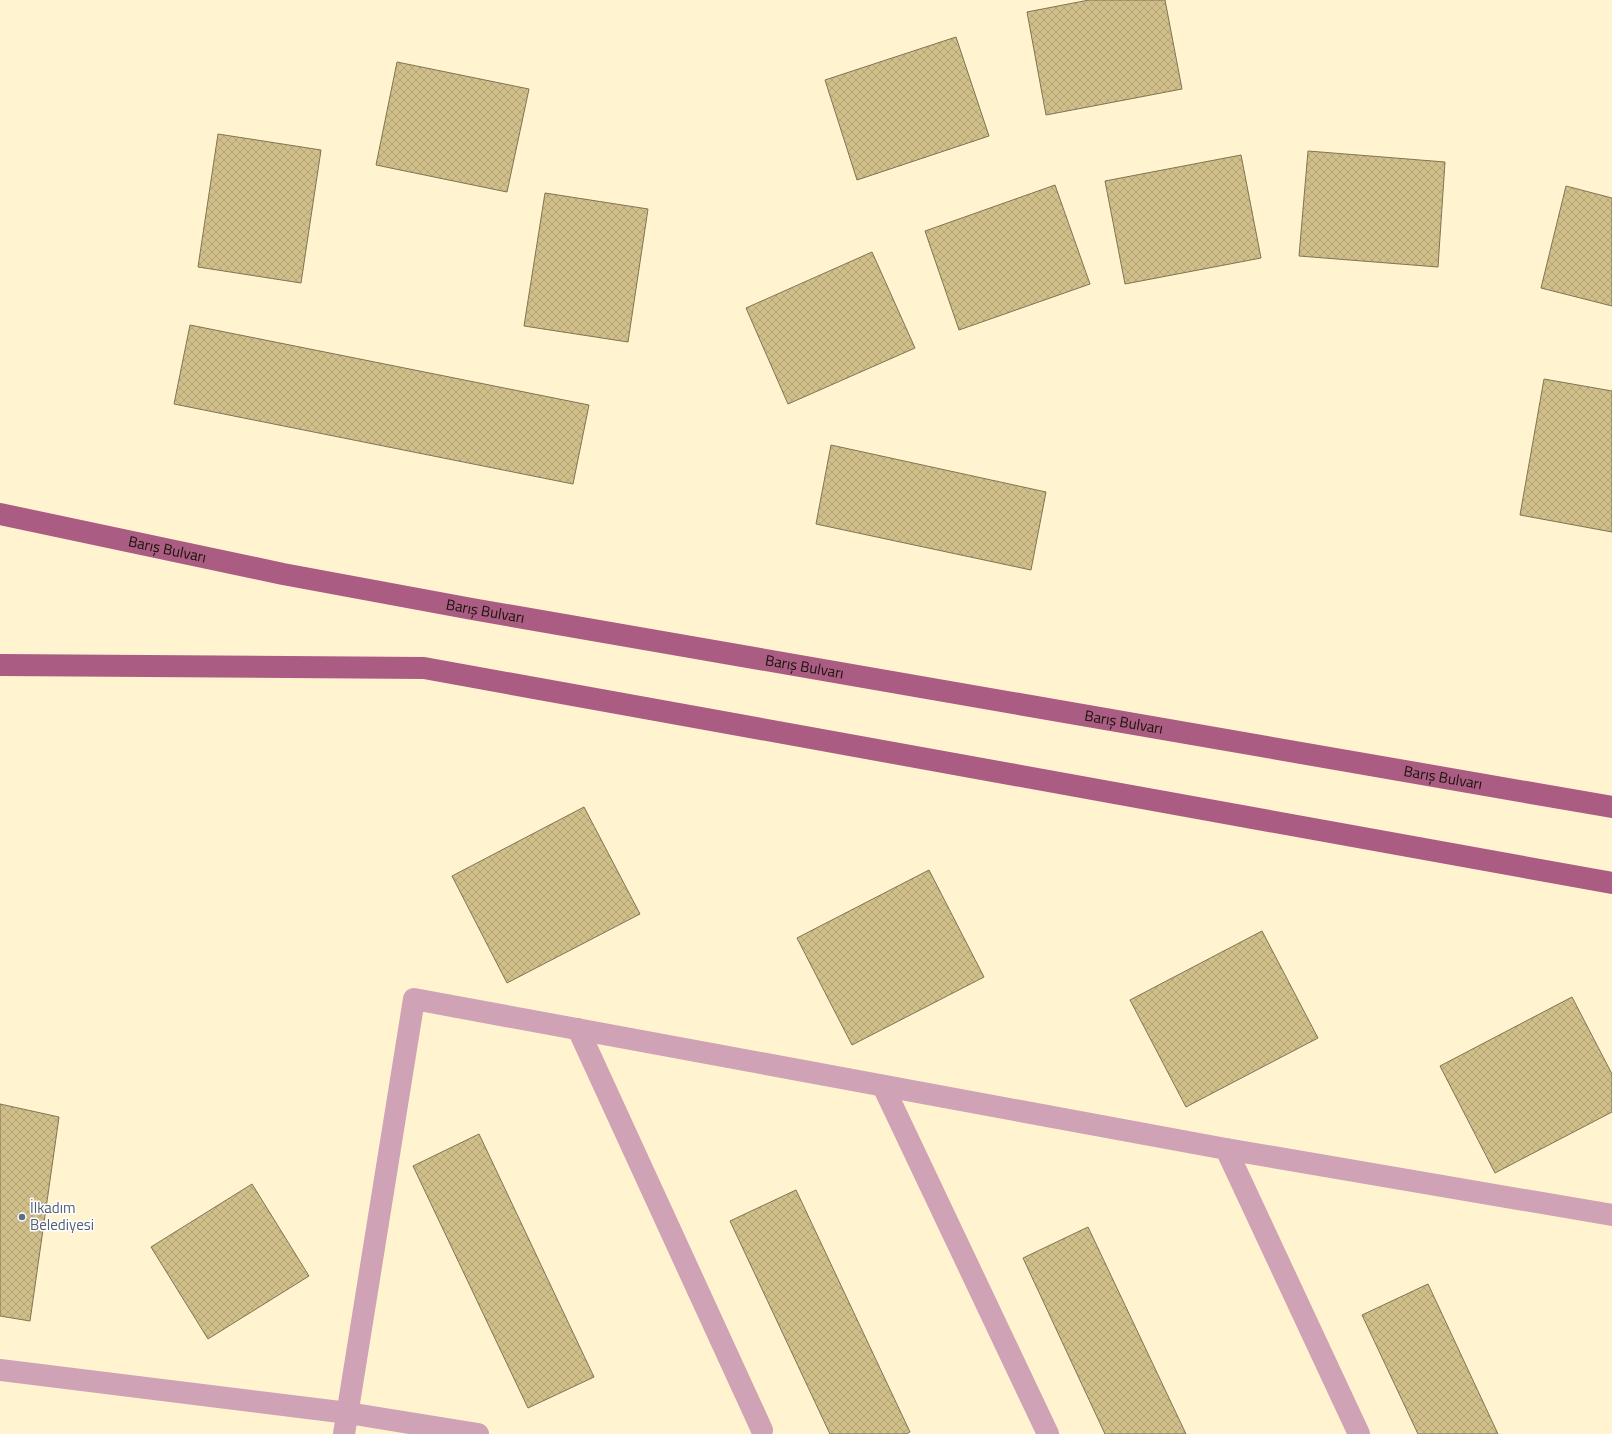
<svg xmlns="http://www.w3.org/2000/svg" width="1612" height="1434" font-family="'Titillium Web',sans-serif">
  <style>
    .building { fill: url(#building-cross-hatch); stroke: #7f7455 }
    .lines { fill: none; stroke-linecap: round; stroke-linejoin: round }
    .minor { stroke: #cfa2b6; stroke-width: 22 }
    .primary { stroke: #ab5c83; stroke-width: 22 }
    .service-dot { fill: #5c6f8a; stroke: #fff; stroke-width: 1.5 }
    .labels { text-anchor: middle; stroke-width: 3; stroke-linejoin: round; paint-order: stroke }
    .street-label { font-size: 15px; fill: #181408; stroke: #fff }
    .service-label { font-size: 15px; fill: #4e5e75; stroke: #fff; text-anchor: start }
  </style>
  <defs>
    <pattern id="building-cross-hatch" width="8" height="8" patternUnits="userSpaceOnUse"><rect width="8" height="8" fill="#d1bf8a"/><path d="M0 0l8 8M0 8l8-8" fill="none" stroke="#b3a376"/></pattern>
  </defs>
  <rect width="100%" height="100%" fill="#fff3d0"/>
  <g class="building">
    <polygon points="1089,0 1165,0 1182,89 1046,115 1027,12"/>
    <polygon points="956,37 989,136 857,180 825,80"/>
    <polygon points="397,62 529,89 507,192 376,165"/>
    <polygon points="218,134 321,150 301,283 198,267"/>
    <polygon points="1308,151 1445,162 1438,267 1299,256"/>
    <polygon points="1241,155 1261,258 1125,284 1105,181"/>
    <polygon points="1055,185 1090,284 959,330 925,231"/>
    <polygon points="1566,186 1612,198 1612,306 1541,288"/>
    <polygon points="545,193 648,209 628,342 524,326"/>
    <polygon points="872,252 915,348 788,404 746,308"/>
    <polygon points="190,325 589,405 573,484 174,404"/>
    <polygon points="1544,379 1612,391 1612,532 1520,515"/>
    <polygon points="831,445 1046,492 1031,570 816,524"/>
    <polygon points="584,807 640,914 507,983 452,876"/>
    <polygon points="929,870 984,977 852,1045 797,938"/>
    <polygon points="1262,931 1318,1038 1186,1107 1130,1000"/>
    <polygon points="1572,997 1612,1074 1612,1112 1495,1173 1440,1066"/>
    <polygon points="0,1104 59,1117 30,1321 0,1316"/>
    <polygon points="479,1134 594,1377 528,1408 413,1166"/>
    <polygon points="252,1184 309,1276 208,1339 151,1247"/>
    <polygon points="796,1190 910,1432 906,1434 830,1434 730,1221"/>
    <polygon points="1088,1227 1186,1434 1105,1434 1023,1258"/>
    <polygon points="1428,1284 1498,1434 1418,1434 1362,1315"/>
  </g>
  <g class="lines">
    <g class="minor">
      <polyline points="578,1029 762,1430"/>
      <polyline points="883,1086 1048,1434"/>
      <polyline points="1226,1149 1359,1434"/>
      <polyline points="0,1370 348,1413 478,1434"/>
      <polyline points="344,1434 414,999 1226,1149 1612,1215"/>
    </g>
    <g class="primary">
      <path id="s1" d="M0,514L283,574L472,609L1612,807"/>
      <polyline points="0,665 424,668 1612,883"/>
    </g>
  </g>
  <circle class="service-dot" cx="22" cy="1217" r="4"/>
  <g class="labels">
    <g class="street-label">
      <text dy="5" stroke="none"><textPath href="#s1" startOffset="171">Barış Bulvarı</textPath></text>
      <text dy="5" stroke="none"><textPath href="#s1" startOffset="495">Barış Bulvarı</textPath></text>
      <text dy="5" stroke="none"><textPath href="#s1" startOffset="819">Barış Bulvarı</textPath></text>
      <text dy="5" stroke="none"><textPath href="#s1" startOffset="1143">Barış Bulvarı</textPath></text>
      <text dy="5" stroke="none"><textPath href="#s1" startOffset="1467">Barış Bulvarı</textPath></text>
    </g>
    <g class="service-label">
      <text x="30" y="1213">İlkadım<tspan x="30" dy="17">Belediyesi</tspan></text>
    </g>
  </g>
</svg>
